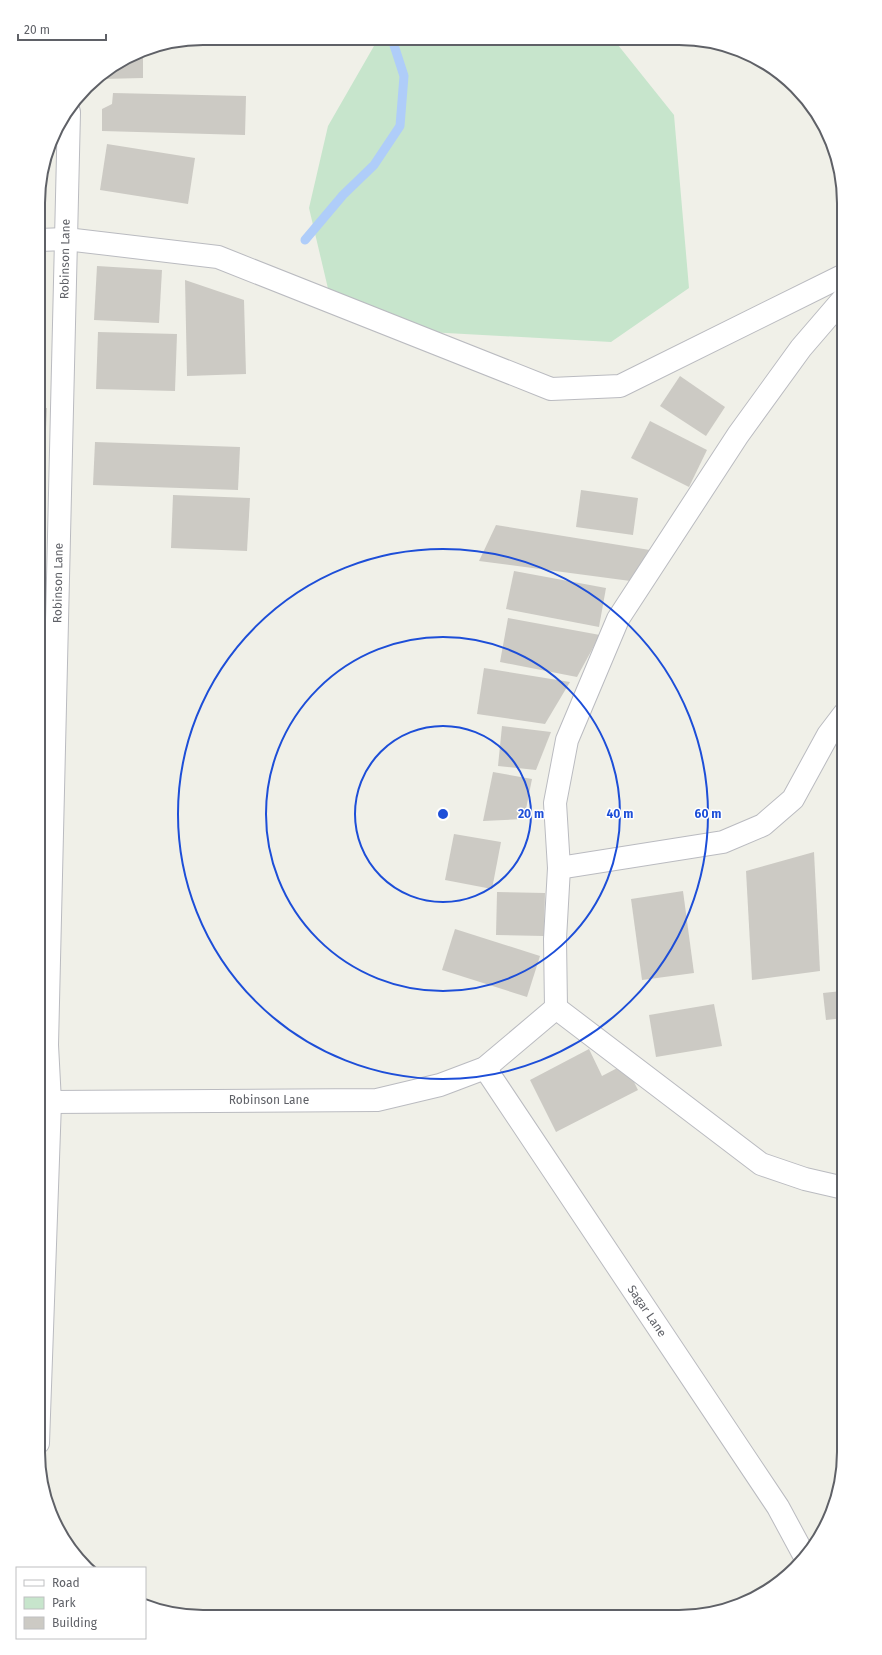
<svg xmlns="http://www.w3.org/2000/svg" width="882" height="1655" font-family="'Fira Sans',sans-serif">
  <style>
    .green { fill: #c7e5cc }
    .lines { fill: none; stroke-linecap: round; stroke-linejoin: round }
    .stream { stroke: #afcdf9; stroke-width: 9 }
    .building { fill: #cccac4 }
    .street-casing { stroke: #babbc0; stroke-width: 24 }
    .street { stroke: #fff; stroke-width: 22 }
    .ring { fill: none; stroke: #1d4ed8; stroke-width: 2 }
    .labels { text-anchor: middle; stroke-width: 3; stroke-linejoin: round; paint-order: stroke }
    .street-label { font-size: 12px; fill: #5f6167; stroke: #fff }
    .rim { fill: none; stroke: #5f6167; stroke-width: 2 }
    .centre { fill: #1d4ed8; stroke: #fff; stroke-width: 2 }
    .ring-label { font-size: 12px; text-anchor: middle; font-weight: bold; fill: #1d4ed8; stroke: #fff; stroke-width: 3; stroke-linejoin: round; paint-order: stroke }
  </style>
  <rect width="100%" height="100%" fill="#f0f0e8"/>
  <polygon class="green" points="378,39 627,41 618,45 674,115 689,288 611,342 428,332 330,297 309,208 328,126"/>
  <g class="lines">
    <polyline class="stream" points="305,240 343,195 374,165 400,126 404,76 392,39"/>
  </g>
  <g class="building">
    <polygon points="143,50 143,78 102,79 102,74"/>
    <polygon points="113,93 246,96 245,135 102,131 102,109 112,104"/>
    <polygon points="107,144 195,158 188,204 100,190"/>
    <polygon points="49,153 48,176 41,176 48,153"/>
    <polygon points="97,266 162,270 159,323 94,320"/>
    <polygon points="185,280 244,300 246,374 187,376"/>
    <polygon points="98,332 177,334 175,391 96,389"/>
    <polygon points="680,376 725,407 706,436 660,406"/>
    <polygon points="39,408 47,408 44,470 39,469"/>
    <polygon points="650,421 707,450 689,487 631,458"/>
    <polygon points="95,442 240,447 238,490 93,485"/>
    <polygon points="39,482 43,482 41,543 39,543"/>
    <polygon points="581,490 638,498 633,535 576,527"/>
    <polygon points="173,495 250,498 247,551 171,548"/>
    <polygon points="496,525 656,551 638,582 479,561"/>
    <polygon points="514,571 606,588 599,627 506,609"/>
    <polygon points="508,618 600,635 577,677 500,662"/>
    <polygon points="484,668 570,682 545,724 477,714"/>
    <polygon points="502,726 551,732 536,770 498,766"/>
    <polygon points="493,772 532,779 524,819 483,821"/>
    <polygon points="454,834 501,842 492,889 445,880"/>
    <polygon points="814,852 820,971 752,980 746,871"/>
    <polygon points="683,891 694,973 642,980 631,899"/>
    <polygon points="497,892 545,893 544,936 496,935"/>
    <polygon points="455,929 540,956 527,997 442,970"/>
    <polygon points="840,974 844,974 844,1018 826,1020 823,993 842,991"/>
    <polygon points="714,1004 722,1046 656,1057 649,1015"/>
    <polygon points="589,1049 602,1076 625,1064 638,1090 556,1132 530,1080"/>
  </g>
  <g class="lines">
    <defs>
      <g id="street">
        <polyline points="39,240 66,239 218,257 551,389 620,386 844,275"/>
        <polyline points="559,868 723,842 763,825 793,799 828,735 844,714"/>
        <polyline points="556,1008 761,1164 805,1179 844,1188"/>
        <polyline points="485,1068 778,1507 805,1557"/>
        <polyline points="38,1103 50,1102 377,1100 440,1085 485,1068 556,1008 555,939 559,868 555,803 567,740 618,619 738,435 801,348 844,298"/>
        <polyline points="38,1443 50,1102 47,1045 69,112"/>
      </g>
    </defs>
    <use href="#street" class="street-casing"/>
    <use href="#street" class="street"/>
  </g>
  <g class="ring">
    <circle cx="443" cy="814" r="88"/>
    <circle cx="443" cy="814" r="177"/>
    <circle cx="443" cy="814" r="265"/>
  </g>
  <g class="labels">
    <g class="street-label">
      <text transform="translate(65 259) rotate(-89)" y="4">Robinson Lane</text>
      <text transform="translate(58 583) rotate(-89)" y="4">Robinson Lane</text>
      <text x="269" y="1104">Robinson Lane</text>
      <text transform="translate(647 1311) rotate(56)" y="4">Sagar Lane</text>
    </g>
  </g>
  <path d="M0 0H882V1655H0ZM203 45H679A158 158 0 0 1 837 203V1452A158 158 0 0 1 679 1610H203A158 158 0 0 1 45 1452V203A158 158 0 0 1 203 45Z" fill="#fff" fill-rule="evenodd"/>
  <path class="rim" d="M203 45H679A158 158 0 0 1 837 203V1452A158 158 0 0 1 679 1610H203A158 158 0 0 1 45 1452V203A158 158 0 0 1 203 45Z"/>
  <circle cx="443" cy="814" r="6" class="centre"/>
  <g class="ring-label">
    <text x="531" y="818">20 m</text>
    <text x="620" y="818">40 m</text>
    <text x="708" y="818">60 m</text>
  </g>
  <rect x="16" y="1567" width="130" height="72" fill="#ffffff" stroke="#bfc0c2"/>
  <rect x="24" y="1580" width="20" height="6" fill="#ffffff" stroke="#bfc0c2"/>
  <text x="52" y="1587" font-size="12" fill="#5f6167">Road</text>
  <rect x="24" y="1597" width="20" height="12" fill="#c7e5cc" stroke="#bfc0c2"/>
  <text x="52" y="1607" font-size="12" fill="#5f6167">Park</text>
  <rect x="24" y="1617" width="20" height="12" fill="#cccac4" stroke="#bfc0c2"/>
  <text x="52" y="1627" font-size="12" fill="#5f6167">Building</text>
  <path d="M18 34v6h88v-6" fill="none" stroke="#5f6167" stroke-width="2"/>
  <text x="24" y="34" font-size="12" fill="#5f6167" stroke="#ffffff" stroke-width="3" paint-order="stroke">20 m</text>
</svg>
